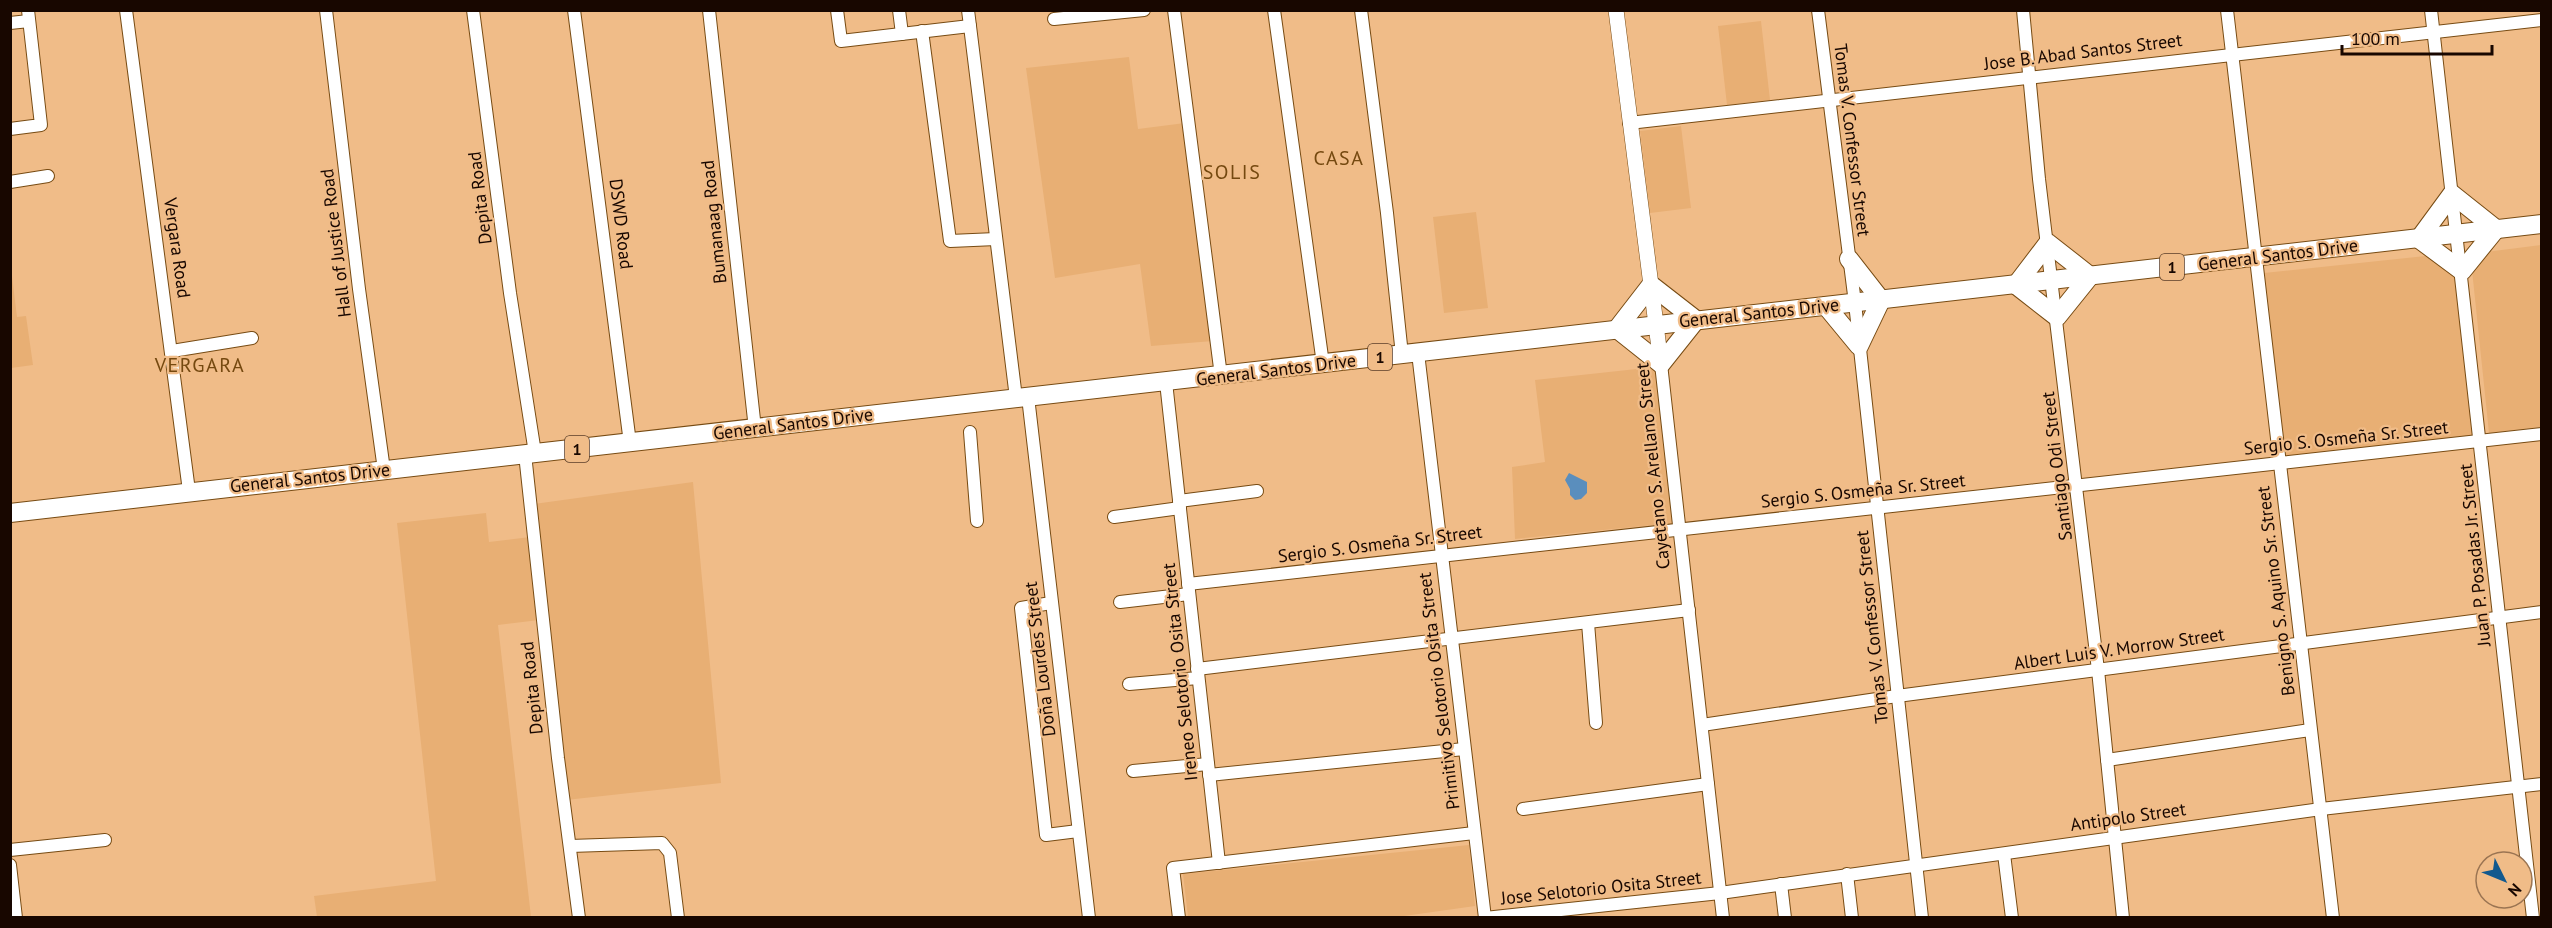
<svg xmlns="http://www.w3.org/2000/svg" width="2552" height="928" font-family="'PT Sans',sans-serif">
  <style>
    .built { fill: #e8af74 }
    .water { fill: #5a8ebd }
    .lines { fill: none; stroke-linecap: round; stroke-linejoin: round }
    .minor-casing { stroke: #774b13; stroke-width: 14 }
    .major-casing { stroke: #774b13; stroke-width: 16 }
    .highway-casing { stroke: #774b13; stroke-width: 20 }
    .minor { stroke: #fff; stroke-width: 12 }
    .major { stroke: #fff; stroke-width: 15 }
    .highway { stroke: #fff; stroke-width: 18 }
    .labels { text-anchor: middle; stroke-width: 4.5; stroke-linejoin: round; paint-order: stroke }
    .shield { fill: #f0bc88; stroke: #593d29; stroke-width: 1.5 }
    .shield-label { font-size: 16px; font-weight: bold; fill: #180700 }
    .street-label { font-size: 18px; fill: #180700; stroke: #f0bc88 }
    .neighbourhood-label { font-size: 20px; letter-spacing: 1.5px; fill: #754910; stroke: #f0bc88 }
  </style>
  <rect width="100%" height="100%" fill="#f0bc88"/>
  <g class="built">
    <polygon points="1761,21 1770,100 1727,105 1718,26"/>
    <polygon points="1129,57 1138,129 1185,123 1213,341 1151,346 1140,264 1055,278 1026,68"/>
    <polygon points="1681,126 1691,208 1650,213 1640,131"/>
    <polygon points="1476,212 1488,308 1444,313 1433,217"/>
    <polygon points="2541,245 2541,427 2489,433 2472,270 2486,252"/>
    <polygon points="2435,255 2458,272 2475,435 2283,458 2264,273"/>
    <polygon points="11,268 17,317 26,316 33,365 11,368"/>
    <polygon points="1655,367 1673,523 1515,539 1512,467 1545,462 1535,380"/>
    <polygon points="693,482 721,783 566,800 534,504"/>
    <polygon points="486,513 489,542 530,537 539,620 498,625 531,917 317,917 314,896 436,881 397,523"/>
    <polygon points="1469,845 1475,906 1390,918 1188,917 1183,874"/>
  </g>
  <polygon class="water" points="1569,473 1587,482 1587,493 1581,499 1575,500 1570,495 1570,489 1565,480"/>
  <g class="lines">
    <defs>
      <g id="minor">
        <polyline points="126,10 189,491"/>
        <polyline points="326,10 359,289 384,470"/>
        <polyline points="473,10 510,293 535,453"/>
        <polyline points="574,10 630,443"/>
        <polyline points="709,10 755,429"/>
        <polyline points="837,10 841,41 970,26"/>
        <polyline points="899,10 902,34"/>
        <polyline points="968,10 1016,398"/>
        <polyline points="1174,10 1221,376"/>
        <polyline points="1274,10 1323,364"/>
        <polyline points="1361,10 1387,213 1402,355"/>
        <polyline points="1818,10 1855,303 1922,918"/>
        <polyline points="2023,10 2039,179 2098,670 2123,918"/>
        <polyline points="2227,10 2333,918"/>
        <polyline points="2431,10 2533,918"/>
        <polyline points="1054,19 1144,10"/>
        <polyline points="10,23 29,21"/>
        <polyline points="922,31 950,241 996,239"/>
        <polyline points="1629,123 2542,20"/>
        <polyline points="10,129 41,125 28,10"/>
        <polyline points="10,182 48,176"/>
        <polyline points="172,351 252,338"/>
        <polyline points="1418,353 1485,918"/>
        <polyline points="1661,364 1723,918"/>
        <polyline points="1166,382 1219,863"/>
        <polyline points="1028,397 1089,918"/>
        <polyline points="970,432 977,521"/>
        <polyline points="525,454 558,758 579,918"/>
        <polyline points="1179,501 1257,491"/>
        <polyline points="1114,517 1180,508"/>
        <polyline points="1188,584 2542,434"/>
        <polyline points="1120,602 1189,594"/>
        <polyline points="1051,603 1021,608 1046,835 1078,831"/>
        <polyline points="1588,623 1596,723"/>
        <polyline points="1197,669 1689,610"/>
        <polyline points="1129,684 1198,678"/>
        <polyline points="1702,725 1897,696 2542,612"/>
        <polyline points="2107,760 2310,730"/>
        <polyline points="1133,771 1208,764"/>
        <polyline points="1209,775 1464,749"/>
        <polyline points="1523,809 1708,784"/>
        <polyline points="570,846 662,843 670,853 678,918"/>
        <polyline points="10,850 105,840"/>
        <polyline points="2004,854 2012,918"/>
        <polyline points="10,865 16,918"/>
        <polyline points="1847,874 1852,918"/>
        <polyline points="1781,884 1785,918"/>
        <polyline points="1179,918 1173,868 1474,833"/>
        <polyline points="1485,918 1720,893 2321,809 2542,784"/>
      </g>
      <polyline id="major" points="1616,10 1661,364"/>
      <g id="highway">
        <polyline points="2419,239 2452,194 2496,229"/>
        <polyline points="2419,239 2462,271 2496,229"/>
        <polyline points="2016,285 2048,243 2090,276"/>
        <polyline points="2016,285 2057,317 2090,276"/>
        <polyline points="1826,306 1859,346 1881,300 1849,259"/>
        <polyline points="1617,329 1651,285 1696,320"/>
        <polyline points="1617,329 1661,364 1696,320"/>
        <polyline points="10,513 2542,224"/>
      </g>
    </defs>
    <use href="#minor" class="minor-casing"/>
    <use href="#major" class="major-casing"/>
    <use href="#highway" class="highway-casing"/>
    <use href="#minor" class="minor"/>
    <use href="#major" class="major"/>
    <use href="#highway" class="highway"/>
  </g>
  <g class="labels">
    <g class="shield">
      <rect x="2160" y="254" width="24" height="26" rx="4.5"/>
      <rect x="1368" y="344" width="24" height="26" rx="4.5"/>
      <rect x="565" y="436" width="24" height="26" rx="4.5"/>
    </g>
    <g class="shield-label">
      <text x="2172" y="273">1</text>
      <text x="1380" y="363">1</text>
      <text x="577" y="455">1</text>
    </g>
    <g class="street-label">
      <text transform="translate(2083 52) rotate(-7)" y="6">Jose B. Abad Santos Street</text>
      <text transform="translate(1852 140) rotate(83)" y="6">Tomas V. Confessor Street</text>
      <text transform="translate(480 198) rotate(-97)" y="6">Depita Road</text>
      <text transform="translate(714 222) rotate(-96)" y="6">Bumanaag Road</text>
      <text transform="translate(621 224) rotate(83)" y="6">DSWD Road</text>
      <text transform="translate(336 243) rotate(-97)" y="6">Hall of Justice Road</text>
      <text transform="translate(177 248) rotate(82)" y="6">Vergara Road</text>
      <text transform="translate(2278 255) rotate(-7)" y="6">General Santos Drive</text>
      <text transform="translate(1759 313) rotate(-6)" y="6">General Santos Drive</text>
      <text transform="translate(1276 370) rotate(-7)" y="6">General Santos Drive</text>
      <text transform="translate(793 424) rotate(-7)" y="6">General Santos Drive</text>
      <text transform="translate(2346 438) rotate(-6)" y="6">Sergio S. Osmeña Sr. Street</text>
      <text transform="translate(1653 466) rotate(-96)" y="6">Cayetano S. Arellano Street</text>
      <text transform="translate(2057 466) rotate(-97)" y="6">Santiago Odi Street</text>
      <text transform="translate(310 478) rotate(-6)" y="6">General Santos Drive</text>
      <text transform="translate(1863 491) rotate(-6)" y="6">Sergio S. Osmeña Sr. Street</text>
      <text transform="translate(1380 544) rotate(-7)" y="6">Sergio S. Osmeña Sr. Street</text>
      <text transform="translate(2475 555) rotate(-96)" y="6">Juan P. Posadas Jr. Street</text>
      <text transform="translate(2276 591) rotate(-97)" y="6">Benigno S. Aquino Sr. Street</text>
      <text transform="translate(1872 627) rotate(-96)" y="6">Tomas V. Confessor Street</text>
      <text transform="translate(2119 649) rotate(-8)" y="6">Albert Luis V. Morrow Street</text>
      <text transform="translate(1040 659) rotate(-97)" y="6">Doña Lourdes Street</text>
      <text transform="translate(1180 672) rotate(-96)" y="6">Ireneo Selotorio Osita Street</text>
      <text transform="translate(532 688) rotate(-96)" y="6">Depita Road</text>
      <text transform="translate(1439 691) rotate(-97)" y="6">Primitivo Selotorio Osita Street</text>
      <text transform="translate(2128 817) rotate(-8)" y="6">Antipolo Street</text>
      <text transform="translate(1601 888) rotate(-6)" y="6">Jose Selotorio Osita Street</text>
    </g>
    <g class="neighbourhood-label">
      <text x="1339" y="165">CASA</text>
      <text x="1232" y="179">SOLIS</text>
      <text x="200" y="372">VERGARA</text>
    </g>
  </g>
  <rect width="2552" height="928" fill="none" stroke="#180700" stroke-width="24"/>
  <g transform="translate(2504 880) rotate(133)"><circle r="28" fill="#f0bc88" stroke="#9a7452" stroke-width="1.5"/>
  <path d="M0-4.5L10 22L0 15L-10 22Z" fill="#12598e"/>
  <text y="-9" font-size="16" font-weight="bold" text-anchor="middle" fill="#180700">N</text>
  </g>
  <path d="M2342 45v9h150v-9" fill="none" stroke="#180700" stroke-width="3"/>
  <text x="2351" y="45" font-size="18" fill="#180700" stroke="#f0bc88" stroke-width="4.5" paint-order="stroke">100 m</text>
</svg>
